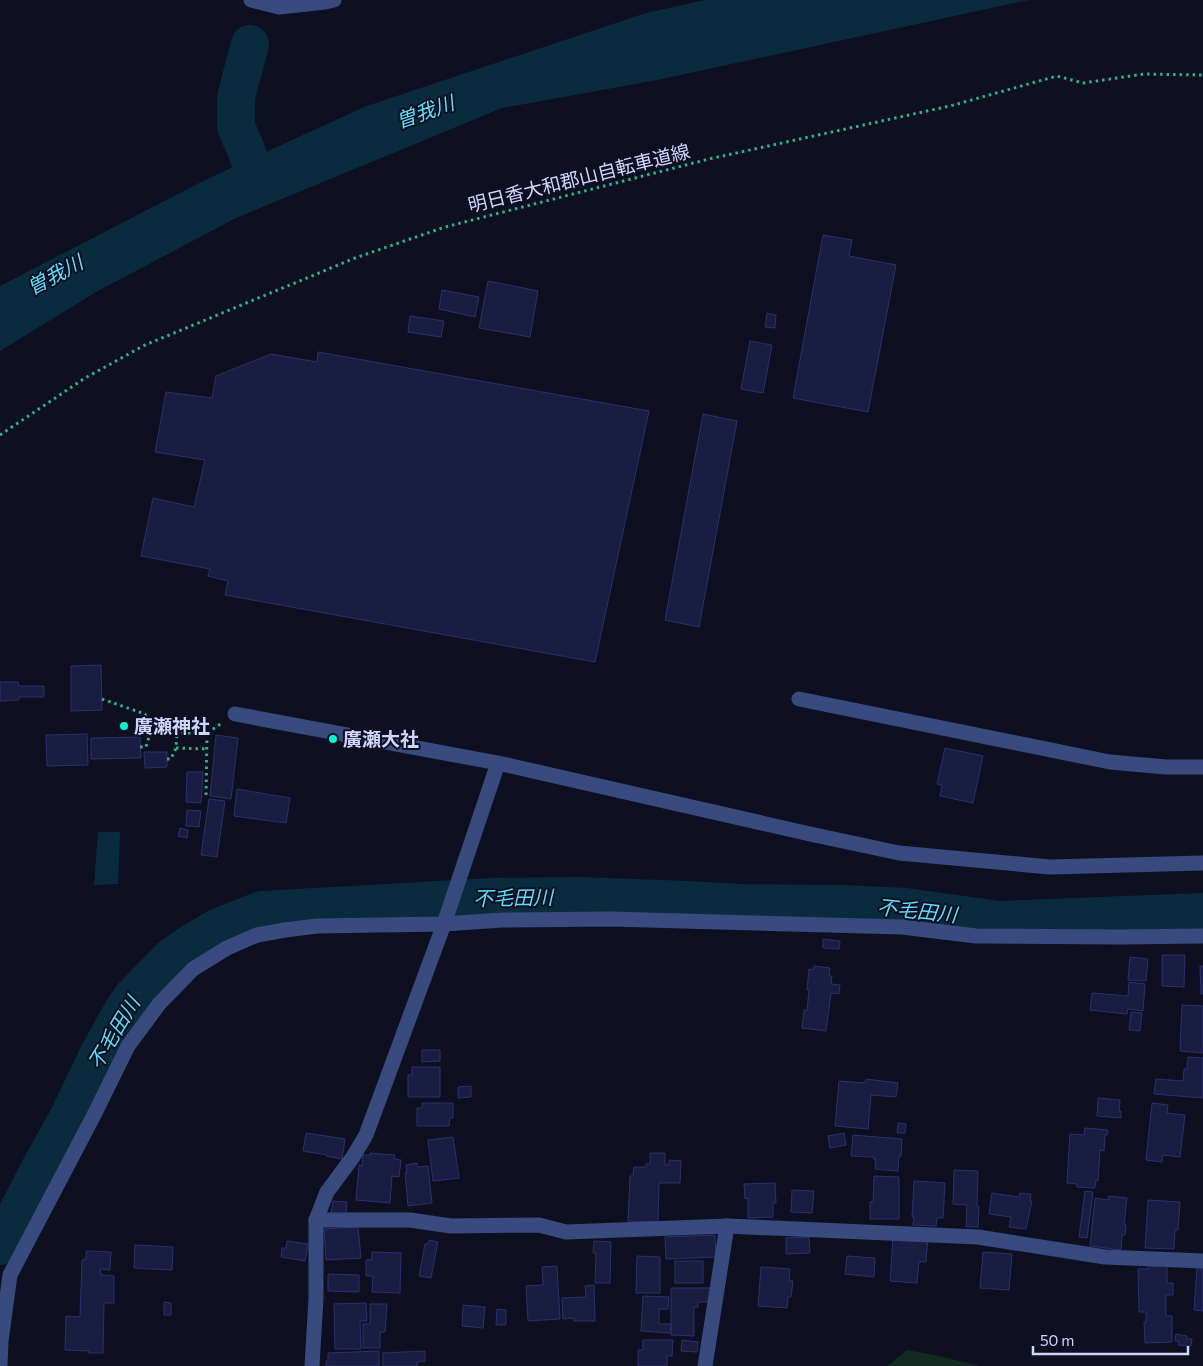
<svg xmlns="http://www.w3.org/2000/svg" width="1203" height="1366" font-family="Commissioner,'Noto Sans JP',sans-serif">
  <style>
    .green { fill: #112b23 }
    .water { fill: #0a2b3e }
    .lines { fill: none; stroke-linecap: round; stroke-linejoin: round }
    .river { stroke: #0a2b3e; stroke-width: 38 }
    .building { fill: #1a1d42; stroke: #2c316d }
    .path { stroke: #30b186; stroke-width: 3; stroke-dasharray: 2.5 4; stroke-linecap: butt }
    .minor { stroke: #394a7f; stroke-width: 15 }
    .poi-dot { fill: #04f5ca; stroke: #0e1021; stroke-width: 2 }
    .labels { text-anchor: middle; stroke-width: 4; stroke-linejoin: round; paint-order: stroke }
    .street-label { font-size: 19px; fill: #cfd6fe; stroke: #0e1021 }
    .poi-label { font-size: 19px; font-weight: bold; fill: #cfd6fe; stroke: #0e1021; text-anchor: start }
    .water-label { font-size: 20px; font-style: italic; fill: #5fdffc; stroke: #0e1021 }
  </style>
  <rect width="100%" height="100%" fill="#0e1021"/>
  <polygon class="green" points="907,1350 939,1356 979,1366 887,1366"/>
  <g class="water">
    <polygon points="705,0 1029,0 657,80 502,108 236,218 96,292 0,351 0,286 205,180 364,107 646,13"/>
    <polygon points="98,832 120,832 118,884 94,885"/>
  </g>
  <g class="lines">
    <g class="river">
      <polyline points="250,44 236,97 236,127 247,152 257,181"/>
      <polyline points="0,1246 40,1168 69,1116 99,1053 123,1010 132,997 170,958 191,943 218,927 262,910 492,897 580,896 686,900 743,903 842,904 906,907 999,920 1203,912"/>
    </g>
  </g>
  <g class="building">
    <polygon points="823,235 852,240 849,256 896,265 868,412 793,398"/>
    <polygon points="488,281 538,291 530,337 479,328"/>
    <polygon points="442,290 479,297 475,317 439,309"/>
    <polygon points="767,313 776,315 775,328 765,327"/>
    <polygon points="410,316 444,321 441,337 408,332"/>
    <polygon points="750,341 772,345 763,393 741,389"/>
    <polygon points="318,352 649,411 595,662 225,595 228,581 208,576 210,569 141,556 153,498 194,507 205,460 155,452 166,392 212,398 216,376 271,354 317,362"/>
    <polygon points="703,414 737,421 699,627 665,620"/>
    <polygon points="101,665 102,710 71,711 71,666"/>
    <polygon points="0,682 18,682 19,686 44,686 44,697 19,697 19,700 0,701"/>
    <polygon points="87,734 88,765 47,766 46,735"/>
    <polygon points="216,735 238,738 231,799 210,796"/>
    <polygon points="140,737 141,758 91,759 91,738"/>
    <polygon points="945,748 983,756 973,803 940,796 942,785 937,784"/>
    <polygon points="144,752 167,752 167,767 145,768"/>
    <polygon points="187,772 203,772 201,803 186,802"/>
    <polygon points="237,789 290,798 286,823 234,816"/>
    <polygon points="209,799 225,801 217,857 201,855"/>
    <polygon points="187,810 201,811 199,827 186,826"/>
    <polygon points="180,828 188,830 187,838 178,836"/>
    <polygon points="823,939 840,941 839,949 823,948"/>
    <polygon points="1162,955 1185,955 1184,987 1162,986"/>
    <polygon points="1130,957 1148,959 1146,981 1128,980"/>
    <polygon points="814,966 830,968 829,976 832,976 831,984 840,985 839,994 831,993 826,1031 802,1028 804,1010 807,1011 809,990 807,990 809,969 813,970"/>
    <polygon points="1200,966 1203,966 1203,994 1201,994"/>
    <polygon points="1129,982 1145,984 1143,1011 1128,1009 1127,1014 1090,1010 1092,993 1128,996"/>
    <polygon points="1182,1005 1203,1006 1203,1053 1180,1051"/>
    <polygon points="1131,1012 1142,1013 1140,1031 1129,1030"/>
    <polygon points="422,1050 440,1050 440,1061 422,1062"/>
    <polygon points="1188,1057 1203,1058 1203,1098 1154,1094 1156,1079 1183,1081 1184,1069 1187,1069"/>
    <polygon points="412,1067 440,1067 440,1097 408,1097 408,1075 412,1075"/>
    <polygon points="866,1079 898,1083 896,1097 871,1095 868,1129 835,1126 839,1081 865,1083"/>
    <polygon points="471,1086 471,1097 458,1098 458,1087"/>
    <polygon points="1098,1098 1120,1100 1119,1111 1121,1111 1121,1118 1097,1116"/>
    <polygon points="422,1103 453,1103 453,1118 450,1118 449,1126 417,1126 417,1108 422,1108"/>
    <polygon points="1152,1103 1168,1105 1167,1113 1185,1115 1180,1157 1163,1155 1162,1162 1146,1160"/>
    <polygon points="898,1123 906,1124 905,1133 897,1133"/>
    <polygon points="1085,1128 1108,1130 1107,1135 1105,1135 1104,1151 1100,1150 1098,1181 1096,1180 1095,1188 1077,1187 1077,1184 1067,1183 1070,1134 1084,1135"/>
    <polygon points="306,1133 345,1139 342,1159 326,1156 327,1155 303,1151"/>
    <polygon points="844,1133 846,1145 830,1148 828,1136"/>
    <polygon points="853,1135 902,1139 901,1156 899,1156 898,1171 875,1169 876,1160 874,1160 874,1157 851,1156"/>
    <polygon points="453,1137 459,1178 433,1181 428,1140"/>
    <polygon points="370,1153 395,1155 394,1159 401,1160 399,1177 392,1176 390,1203 356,1200 359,1165 362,1166 363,1155 370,1155"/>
    <polygon points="650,1153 665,1153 665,1165 669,1165 669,1160 681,1161 680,1183 659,1183 658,1222 628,1221 630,1176 633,1176 634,1167 646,1167 646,1164 650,1164"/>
    <polygon points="417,1163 418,1167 428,1166 432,1203 408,1206 405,1173 407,1173 406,1165"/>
    <polygon points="954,1170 978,1171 977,1206 979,1206 978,1227 966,1227 967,1205 953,1204"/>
    <polygon points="874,1176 899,1177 899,1219 870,1219 870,1202 873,1201"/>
    <polygon points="914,1181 945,1183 943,1218 937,1218 936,1226 913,1225 914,1217 912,1217"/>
    <polygon points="775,1183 776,1203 773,1203 773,1217 748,1218 748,1198 745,1199 744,1184"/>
    <polygon points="792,1190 814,1191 812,1213 791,1212"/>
    <polygon points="1085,1191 1093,1192 1087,1238 1079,1237"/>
    <polygon points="992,1193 1019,1197 1020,1193 1031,1194 1030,1201 1032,1201 1026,1229 1009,1227 1011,1217 989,1214"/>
    <polygon points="1109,1196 1127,1198 1124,1225 1126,1225 1125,1235 1122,1235 1121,1250 1090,1246 1095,1198 1108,1200"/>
    <polygon points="1148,1200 1180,1202 1178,1230 1175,1230 1174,1249 1145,1248"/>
    <polygon points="333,1201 347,1202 346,1214 331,1213"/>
    <polygon points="358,1227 361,1258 326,1260 324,1229"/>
    <polygon points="715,1235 716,1257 666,1259 665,1237"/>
    <polygon points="809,1237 810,1253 786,1254 786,1238"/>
    <polygon points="893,1237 928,1237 926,1262 919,1262 917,1283 890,1281"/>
    <polygon points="429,1240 438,1242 431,1278 419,1276 425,1244 428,1244"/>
    <polygon points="287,1241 308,1244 305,1261 281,1257 282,1248 286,1248"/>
    <polygon points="594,1241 611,1242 610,1283 595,1283 596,1253 593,1253"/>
    <polygon points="135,1245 173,1247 172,1270 134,1268"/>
    <polygon points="86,1251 111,1252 110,1270 100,1269 101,1275 114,1276 114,1303 104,1303 103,1353 88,1353 89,1351 65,1350 66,1316 80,1317 82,1260 86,1259"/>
    <polygon points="372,1252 401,1253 400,1293 372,1292 373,1276 366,1276 366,1260 372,1260"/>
    <polygon points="983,1252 1012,1254 1009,1290 980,1288"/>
    <polygon points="637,1256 660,1257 660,1293 636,1293"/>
    <polygon points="847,1256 875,1258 874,1277 845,1274"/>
    <rect x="675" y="1261" width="28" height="22"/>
    <polygon points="1148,1265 1167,1265 1167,1283 1173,1283 1173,1295 1166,1295 1166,1316 1172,1316 1172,1342 1145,1343 1144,1322 1146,1322 1146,1312 1139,1312 1138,1269 1148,1269"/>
    <polygon points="557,1266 560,1319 528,1321 526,1286 543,1285 542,1267"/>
    <polygon points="761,1267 790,1269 789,1281 793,1281 791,1297 788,1297 787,1308 758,1306"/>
    <polygon points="1197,1267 1203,1267 1203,1311 1194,1310"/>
    <polygon points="328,1274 359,1275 359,1292 328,1291"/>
    <polygon points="594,1285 595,1321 574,1321 574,1318 563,1319 562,1298 586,1297 585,1286"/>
    <polygon points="671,1288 711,1288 711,1302 698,1302 698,1307 694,1307 694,1336 671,1335"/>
    <polygon points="643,1296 669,1297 668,1309 659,1309 659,1324 671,1324 670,1333 641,1331"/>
    <polygon points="164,1302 171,1303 171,1315 164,1315"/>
    <polygon points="366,1303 367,1321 360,1321 361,1349 335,1349 334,1304"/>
    <polygon points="370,1304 387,1304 385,1332 380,1332 380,1348 363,1348 363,1324 370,1324"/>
    <polygon points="463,1305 485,1307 483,1328 462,1326"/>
    <polygon points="497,1309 506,1310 506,1325 496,1325"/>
    <polygon points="1176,1334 1187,1336 1187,1339 1192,1339 1191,1346 1178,1345 1179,1341 1175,1341"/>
    <polygon points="643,1340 673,1340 672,1356 667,1356 667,1366 638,1366 638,1350 643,1350"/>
    <polygon points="682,1340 698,1342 697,1352 681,1351"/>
    <polygon points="379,1351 379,1366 326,1366 326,1361 328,1361 328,1353"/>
    <polygon points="425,1351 425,1361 417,1362 417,1366 383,1366 383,1353"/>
  </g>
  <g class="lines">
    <g class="path">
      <polyline points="0,435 85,378 145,345 355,258 445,227 709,159 950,106 1057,76 1083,83 1144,74 1203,75"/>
      <polyline points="102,699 145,714 150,733"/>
      <polyline points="140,747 146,747 150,733 207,733 222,723"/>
      <polyline points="176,748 207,749"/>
      <polyline points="167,759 171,759 176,748 177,733"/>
      <polyline points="206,795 207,733"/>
    </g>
    <g class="minor">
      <polyline points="251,0 279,7 325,2 334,0"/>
      <polyline points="799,699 1110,762 1166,767 1203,767"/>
      <polyline points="235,714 498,763 810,834 899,853 1050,867 1203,863"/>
      <polyline points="316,1220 410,1220 451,1226 539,1225 566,1232 727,1226 978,1237 1105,1257 1203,1261"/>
      <polyline points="0,1366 1,1341 10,1275 94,1115 128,1046 159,1004 193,969 227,948 257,935 285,930 317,926 444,924 502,920 611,919 902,927 976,936 1120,937 1203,936"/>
      <polyline points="312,1366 316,1298 316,1220 327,1192 353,1157 366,1135 444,924 498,763"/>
      <polyline points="705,1366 727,1226"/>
    </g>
  </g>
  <g class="poi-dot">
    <circle cx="124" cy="726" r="5"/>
    <circle cx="333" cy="739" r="5"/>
  </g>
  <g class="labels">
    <g class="street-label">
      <text transform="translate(579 178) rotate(-14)" y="7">明日香大和郡山自転車道線</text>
    </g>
    <g class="poi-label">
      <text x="134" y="733">廣瀬神社</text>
      <text x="343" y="746">廣瀬大社</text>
    </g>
    <g class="water-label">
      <text transform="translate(425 112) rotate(-19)" y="7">曽我川</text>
      <text transform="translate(55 275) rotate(-28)" y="7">曽我川</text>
      <text transform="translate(513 898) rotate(-1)" y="7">不毛田川</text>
      <text transform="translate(917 911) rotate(6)" y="7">不毛田川</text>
      <text transform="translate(114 1033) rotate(-59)" y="7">不毛田川</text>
    </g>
  </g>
  <path d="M1033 1346v8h155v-8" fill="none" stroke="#cfd6fe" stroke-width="2.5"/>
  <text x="1040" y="1346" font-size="15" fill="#cfd6fe" stroke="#0e1021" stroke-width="4" paint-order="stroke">50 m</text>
</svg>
